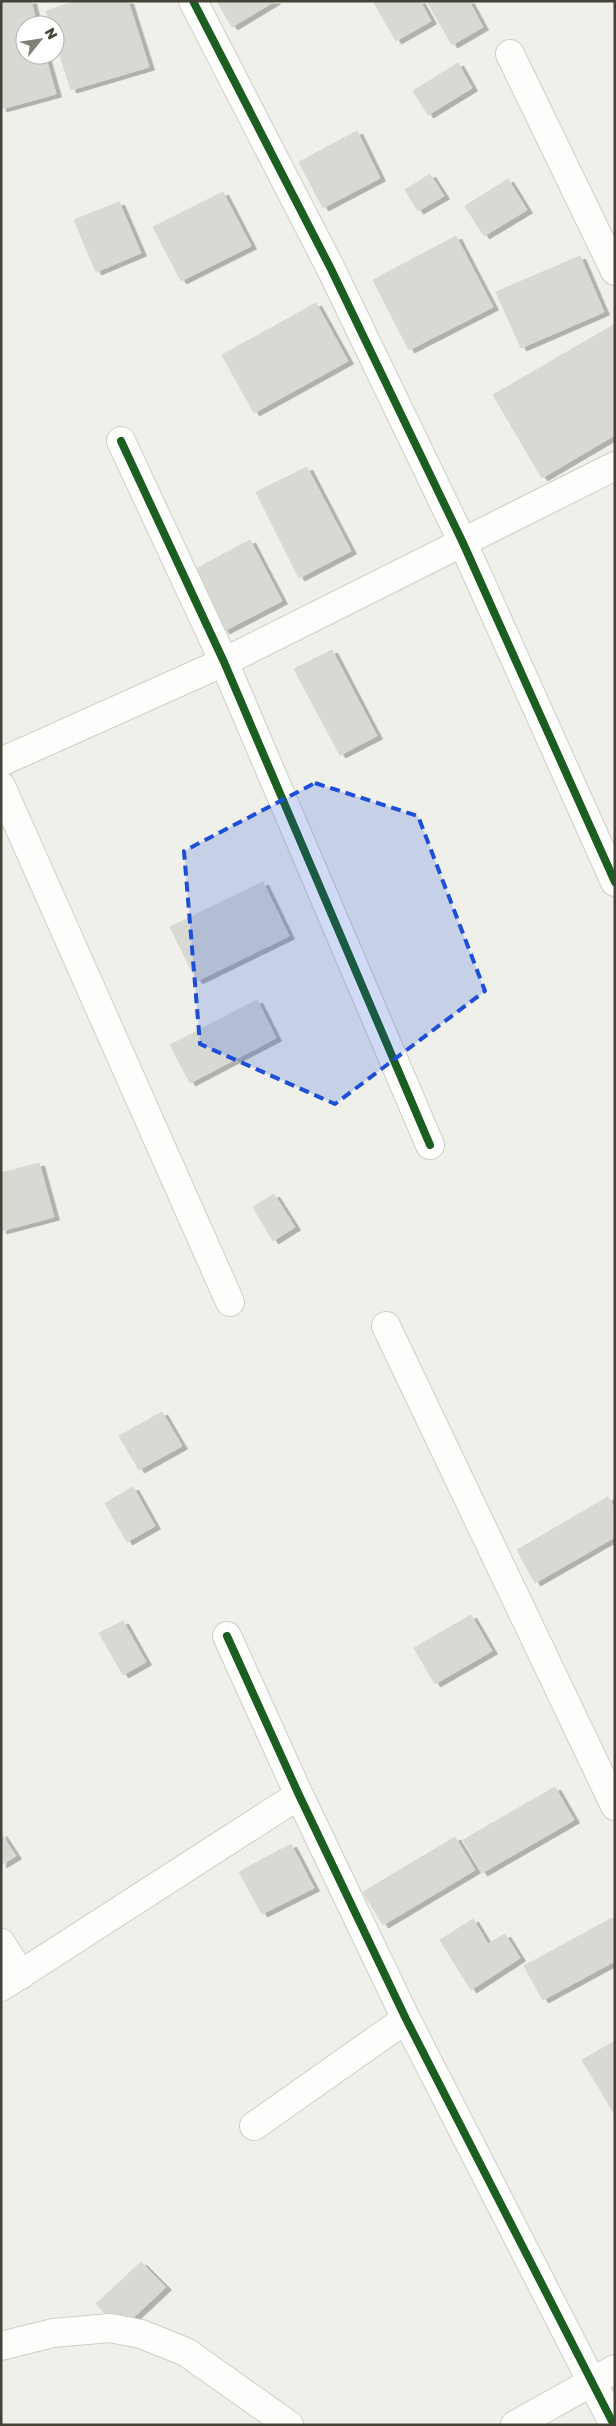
<svg xmlns="http://www.w3.org/2000/svg" width="616" height="2426" font-family="'Golos Text',sans-serif">
  <style>
    .building { fill: #d9d9d4; stroke: #d8d7d1; filter: url(#shadow) }
    .lines { fill: none; stroke-linecap: round; stroke-linejoin: round }
    .street-casing { stroke: #cecdc9; stroke-width: 30 }
    .street { stroke: #fdfdfc; stroke-width: 28 }
    .cycleway-casing { stroke: #fff; stroke-width: 11 }
    .cycleway { stroke: #1b5e20; stroke-width: 8 }
    .marked { fill: #1d4ed8; fill-opacity: 0.2; stroke: #1d4ed8; stroke-width: 4; stroke-dasharray: 10 6; stroke-linejoin: round }
  </style>
  <defs>
    <filter id="shadow"><feDropShadow dx="5.5" dy="3" stdDeviation="0" flood-color="#0004"/></filter>
  </defs>
  <rect width="100%" height="100%" fill="#f0f0eb"/>
  <g class="building">
    <polygon points="31,1 37,25 25,25 25,55 45,55 56,94 1,109 1,2"/>
    <polygon points="77,1 128,1 149,67 71,90 55,39 55,25 51,25 46,11"/>
    <polygon points="217,1 275,1 232,27"/>
    <polygon points="373,1 420,1 431,21 396,41"/>
    <polygon points="427,1 469,1 483,27 452,45"/>
    <polygon points="458,63 472,88 428,115 413,91"/>
    <polygon points="357,131 380,178 323,208 299,162"/>
    <polygon points="430,174 444,196 418,211 405,190"/>
    <polygon points="508,179 527,210 484,236 465,206"/>
    <polygon points="223,192 251,246 181,281 153,227"/>
    <polygon points="119,202 141,253 96,272 74,220"/>
    <polygon points="456,236 493,307 409,350 373,280"/>
    <polygon points="580,256 604,312 521,348 496,292"/>
    <polygon points="316,303 348,361 254,413 222,355"/>
    <polygon points="615,324 615,435 542,478 493,395"/>
    <polygon points="307,467 351,551 299,578 256,492"/>
    <polygon points="250,540 282,601 224,631 192,571"/>
    <polygon points="332,650 377,736 340,755 294,669"/>
    <polygon points="263,882 289,936 197,981 170,927"/>
    <polygon points="257,1000 276,1038 190,1083 170,1045"/>
    <polygon points="39,1163 54,1217 1,1231 1,1173"/>
    <polygon points="274,1194 295,1227 273,1241 253,1207"/>
    <polygon points="162,1412 182,1446 139,1470 119,1436"/>
    <polygon points="133,1487 155,1526 127,1542 105,1503"/>
    <polygon points="608,1497 615,1509 615,1537 535,1583 517,1550"/>
    <polygon points="471,1615 492,1651 435,1684 414,1648"/>
    <polygon points="123,1621 146,1662 123,1675 99,1633"/>
    <polygon points="555,1787 574,1820 482,1873 463,1840"/>
    <polygon points="1,1833 16,1856 1,1865"/>
    <polygon points="455,1837 475,1870 383,1925 363,1892"/>
    <polygon points="291,1844 314,1888 262,1914 239,1872"/>
    <polygon points="612,1918 615,1922 615,1961 543,2000 524,1966"/>
    <polygon points="473,1919 488,1944 505,1934 520,1958 471,1990 440,1940"/>
    <polygon points="615,2041 615,2115 582,2060"/>
    <polygon points="141,2262 166,2287 120,2330 96,2304"/>
  </g>
  <g class="lines">
    <defs>
      <g id="street">
        <polyline points="193,1 331,269 463,543 615,882"/>
        <polyline points="510,54 615,271"/>
        <polyline points="121,441 224,662 430,1145"/>
        <polyline points="1,762 224,662 615,466"/>
        <polyline points="1,786 230,1302"/>
        <polyline points="386,1326 615,1806"/>
        <polyline points="227,1636 299,1795 406,2019 614,2425"/>
        <polyline points="1,1943 21,1975"/>
        <polyline points="1,1987 299,1795"/>
        <polyline points="254,2126 406,2019"/>
        <polyline points="1,2346 53,2333 110,2328 141,2334 186,2352 289,2425"/>
        <polyline points="515,2425 615,2369"/>
      </g>
    </defs>
    <use href="#street" class="street-casing"/>
    <use href="#street" class="street"/>
    <defs>
      <g id="cycleway">
        <polyline points="193,1 331,269 463,543 615,882"/>
        <polyline points="121,441 224,662 430,1145"/>
        <polyline points="227,1636 299,1795 406,2019 614,2425"/>
      </g>
    </defs>
    <use href="#cycleway" class="cycleway-casing"/>
    <use href="#cycleway" class="cycleway"/>
  </g>
  <path class="marked" d="M315,783L418,816L485,991L335,1104L200,1044L184,851Z"/>
  <rect width="616" height="2426" fill="none" stroke="#454338" stroke-width="5"/>
  <g transform="translate(40 40) rotate(60)"><circle r="24" fill="#ffffff" stroke="#b5b4af"/>
  <path d="M0-4L9 19L0 12L-9 19Z" fill="#818077"/>
  <text y="-8" font-size="14" font-weight="bold" text-anchor="middle" fill="#454338">N</text>
  </g>
</svg>
